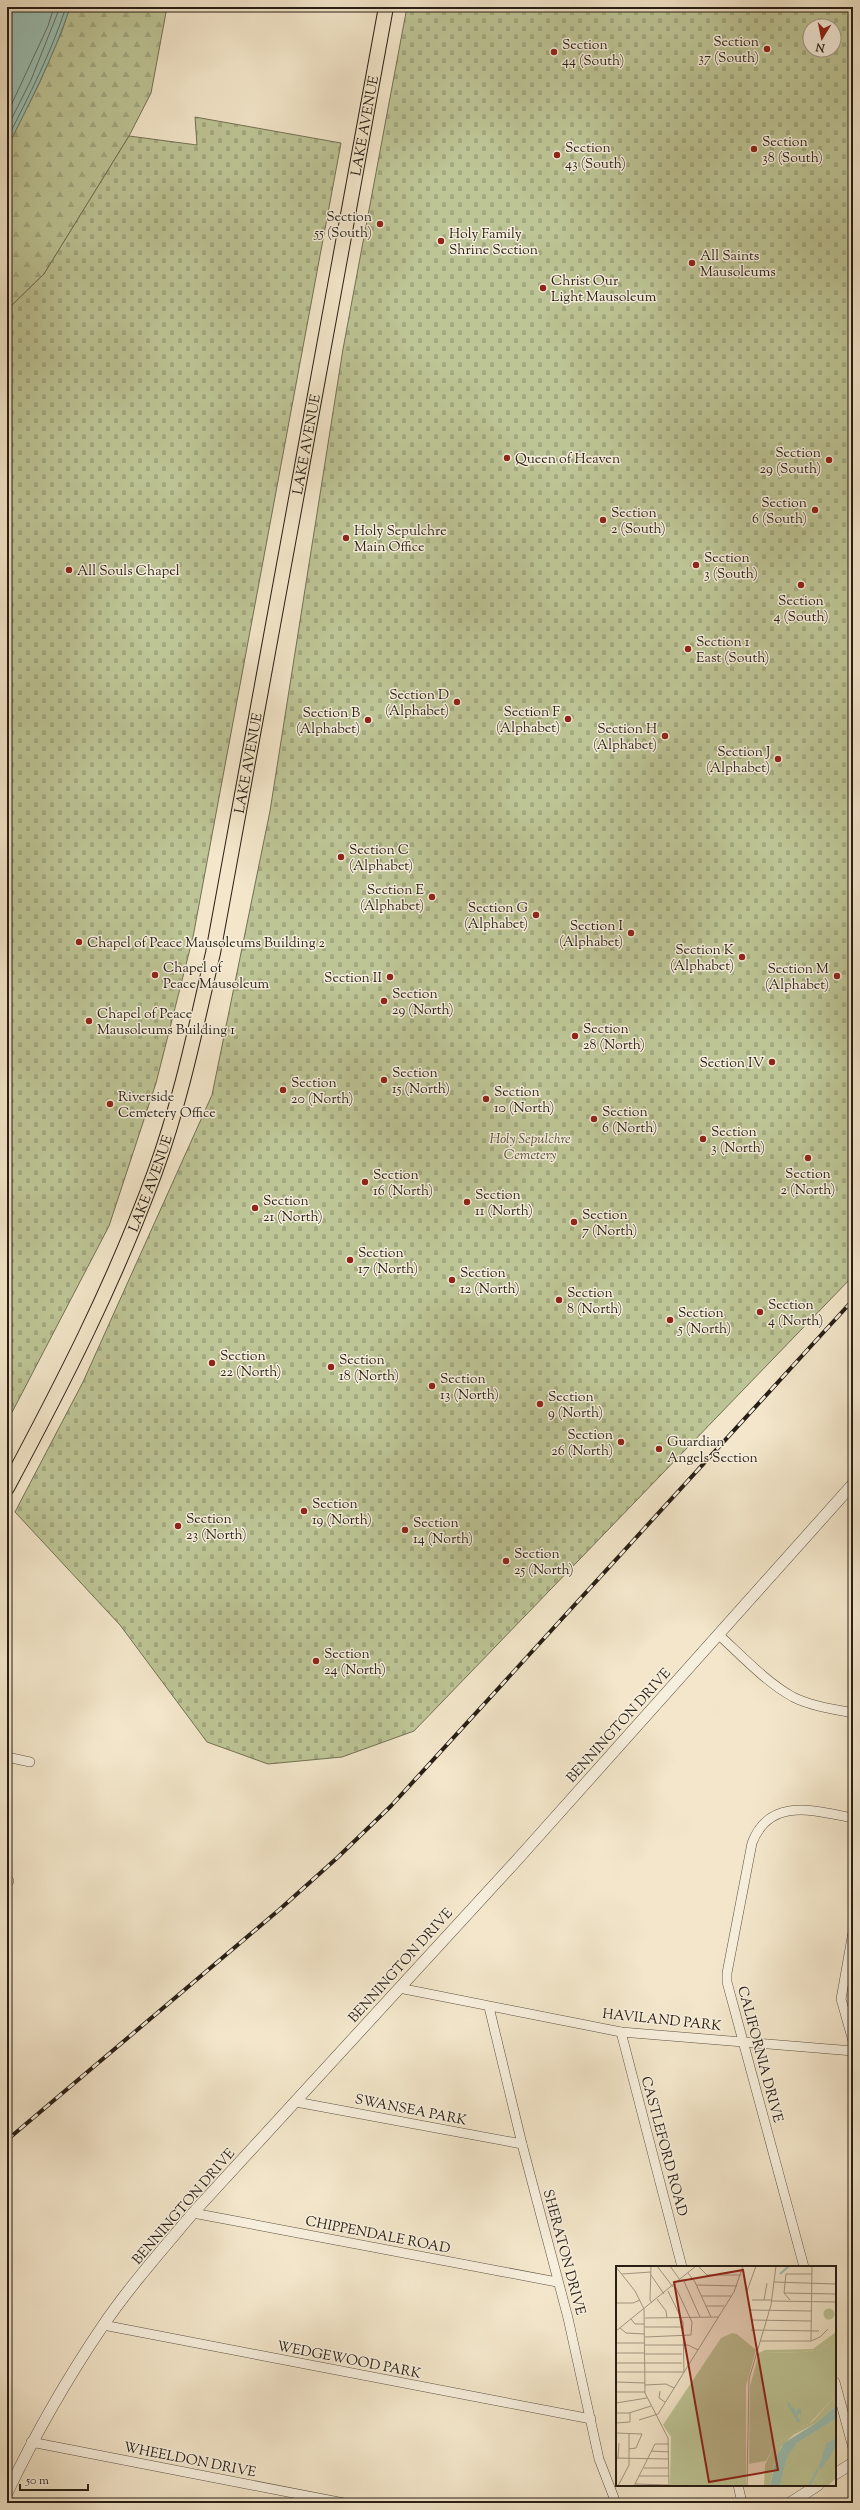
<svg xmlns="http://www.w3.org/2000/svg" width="860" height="2510" font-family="'Sorts Mill Goudy',serif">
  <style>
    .forest { fill: url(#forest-firs); stroke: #727155 }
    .cemetery { fill: url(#cemetery-stones); stroke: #727155; fill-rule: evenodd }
    .water { fill: #9bc0b4; stroke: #6d7f74 }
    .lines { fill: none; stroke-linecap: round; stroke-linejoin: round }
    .shore { stroke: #626f64; stroke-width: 1 }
    .minor-casing { stroke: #5b5042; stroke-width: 10 }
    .tertiary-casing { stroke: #5b5042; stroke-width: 12 }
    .primary-casing { stroke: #281e15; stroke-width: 16 }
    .minor { stroke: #f7efdd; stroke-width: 9 }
    .tertiary { stroke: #f7efdd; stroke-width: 11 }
    .primary { stroke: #f3e6ca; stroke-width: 14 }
    .rail-casing { stroke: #281e15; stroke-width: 4 }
    .rail { stroke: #f7efdd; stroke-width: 2.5; stroke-dasharray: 8; stroke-linecap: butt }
    .poi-dot { fill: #8f2418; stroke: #f7efdd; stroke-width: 1.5 }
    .labels { text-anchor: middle; stroke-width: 3; stroke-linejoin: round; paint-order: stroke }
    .poi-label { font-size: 14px; fill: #281e15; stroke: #f7efdd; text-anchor: start }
    .street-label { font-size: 14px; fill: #281e15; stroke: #f7efdd }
    .park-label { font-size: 14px; font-style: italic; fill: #55503b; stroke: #f7efdd }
    .inset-river { fill: none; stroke: #9bc0b4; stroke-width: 2 }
    .inset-road { fill: none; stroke: #a29682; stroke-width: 1 }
    .view { fill: #8f2418; fill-opacity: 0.15; stroke: #8f2418; stroke-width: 2 }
    .inset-edge { fill: none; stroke: #281e15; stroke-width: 2 }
  </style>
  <defs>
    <pattern id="forest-firs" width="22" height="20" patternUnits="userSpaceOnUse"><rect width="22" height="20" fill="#bdc495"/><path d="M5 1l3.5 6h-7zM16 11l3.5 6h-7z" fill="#a2a880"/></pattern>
    <pattern id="cemetery-stones" width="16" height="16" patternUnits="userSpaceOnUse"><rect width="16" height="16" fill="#bdc495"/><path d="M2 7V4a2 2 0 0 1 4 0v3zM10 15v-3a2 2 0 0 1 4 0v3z" fill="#a2a880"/></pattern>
  </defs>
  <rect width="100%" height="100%" fill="#f3e6ca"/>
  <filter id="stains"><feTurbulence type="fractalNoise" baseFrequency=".005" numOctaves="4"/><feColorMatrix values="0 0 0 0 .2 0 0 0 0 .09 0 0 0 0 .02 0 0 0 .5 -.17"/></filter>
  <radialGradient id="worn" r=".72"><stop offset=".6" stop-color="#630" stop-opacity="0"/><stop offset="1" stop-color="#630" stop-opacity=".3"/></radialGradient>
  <polygon class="forest" points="70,7 167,7 151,93 129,136 44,274 7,310 7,148 39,84 62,31"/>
  <g class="cemetery">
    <path d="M407,7H853V1276L414,1731L342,1757L268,1764L207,1742L120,1625L15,1512L83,1382L212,1095L270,811L343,349ZM810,26H834V50H810Z"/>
    <polygon points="195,117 341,143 193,937 156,1083 109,1226 7,1422 7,310 44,274 129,136 197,145"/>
  </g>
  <path class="water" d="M7,7H70C54,56 30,102 7,148Z"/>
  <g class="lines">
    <g class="shore">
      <polyline points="7,114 48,26 54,7"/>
      <polyline points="7,128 31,80 60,7"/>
      <path d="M7,139C29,96 51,53 66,7"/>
    </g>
    <defs>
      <g id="minor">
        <path d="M719,1635C742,1656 766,1682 793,1697C811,1706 833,1709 853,1713"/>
        <polyline points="7,1757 30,1762"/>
        <polyline points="7,1881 9,1881"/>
        <polyline points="853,1932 841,1999 853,2041"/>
        <polyline points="399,1988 621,2032 853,2051"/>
        <polyline points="489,2007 522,2144 568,2318 599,2459 616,2503"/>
        <polyline points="621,2032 682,2267"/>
        <polyline points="296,2102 522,2144"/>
        <polyline points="193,2213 557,2282"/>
        <path d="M804,2267L727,1982V1973L752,1843C770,1796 815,1811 853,1818"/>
        <polyline points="103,2325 591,2419"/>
        <polyline points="835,2382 853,2448"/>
        <polyline points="31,2442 344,2503"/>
        <polyline points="738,2485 742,2503"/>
      </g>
      <g id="tertiary">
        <polyline points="835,2474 853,2463"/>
        <path d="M7,2493C35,2435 66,2380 102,2327C129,2287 162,2250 193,2213L517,1860L853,1484"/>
        <polyline points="790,2503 818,2485"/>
      </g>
      <g id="primary">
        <path id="s1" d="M7,1488C63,1383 114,1284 155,1172C181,1101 196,1026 213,953L386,7"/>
      </g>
    </defs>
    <use href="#minor" class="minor-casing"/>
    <use href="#tertiary" class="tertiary-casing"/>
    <use href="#primary" class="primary-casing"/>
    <use href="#minor" class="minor"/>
    <use href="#tertiary" class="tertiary"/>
    <use href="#primary" class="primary"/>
    <defs>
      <polyline id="rail" points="7,2140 279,1910 337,1858 391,1806 853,1300"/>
    </defs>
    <use href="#rail" class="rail-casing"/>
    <use href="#rail" class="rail"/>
  </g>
  <g class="poi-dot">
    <circle cx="767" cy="49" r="4"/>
    <circle cx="554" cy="52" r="4"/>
    <circle cx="754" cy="149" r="4"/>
    <circle cx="557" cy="155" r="4"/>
    <circle cx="380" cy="224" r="4"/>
    <circle cx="441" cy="241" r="4"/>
    <circle cx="692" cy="263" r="4"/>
    <circle cx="543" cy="288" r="4"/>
    <circle cx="507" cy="458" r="4"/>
    <circle cx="829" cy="460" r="4"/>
    <circle cx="815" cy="510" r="4"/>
    <circle cx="603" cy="520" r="4"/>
    <circle cx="346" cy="538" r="4"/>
    <circle cx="696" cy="565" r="4"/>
    <circle cx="69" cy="570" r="4"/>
    <circle cx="801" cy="585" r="4"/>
    <circle cx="688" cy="649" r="4"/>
    <circle cx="457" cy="702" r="4"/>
    <circle cx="568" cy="719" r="4"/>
    <circle cx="368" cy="720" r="4"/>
    <circle cx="665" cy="736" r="4"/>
    <circle cx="778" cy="759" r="4"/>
    <circle cx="341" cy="857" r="4"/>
    <circle cx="432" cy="897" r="4"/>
    <circle cx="536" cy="915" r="4"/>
    <circle cx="631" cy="933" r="4"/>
    <circle cx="79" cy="942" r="4"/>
    <circle cx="742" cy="957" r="4"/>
    <circle cx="155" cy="975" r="4"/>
    <circle cx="837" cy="976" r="4"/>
    <circle cx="390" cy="977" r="4"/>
    <circle cx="384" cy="1001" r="4"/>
    <circle cx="89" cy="1021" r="4"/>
    <circle cx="575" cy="1036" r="4"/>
    <circle cx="772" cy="1062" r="4"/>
    <circle cx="384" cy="1080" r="4"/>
    <circle cx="283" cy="1090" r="4"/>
    <circle cx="486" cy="1099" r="4"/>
    <circle cx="110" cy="1104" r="4"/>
    <circle cx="594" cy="1119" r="4"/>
    <circle cx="703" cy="1139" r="4"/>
    <circle cx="808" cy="1158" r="4"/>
    <circle cx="365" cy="1182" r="4"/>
    <circle cx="467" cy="1202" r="4"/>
    <circle cx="255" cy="1208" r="4"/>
    <circle cx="574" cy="1222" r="4"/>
    <circle cx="350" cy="1260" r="4"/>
    <circle cx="452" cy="1280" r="4"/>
    <circle cx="559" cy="1300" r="4"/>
    <circle cx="760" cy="1312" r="4"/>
    <circle cx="670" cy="1320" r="4"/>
    <circle cx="212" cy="1363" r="4"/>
    <circle cx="331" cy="1367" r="4"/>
    <circle cx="432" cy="1386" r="4"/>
    <circle cx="540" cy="1404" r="4"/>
    <circle cx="621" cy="1442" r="4"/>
    <circle cx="659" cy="1449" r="4"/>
    <circle cx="304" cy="1511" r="4"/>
    <circle cx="178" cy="1526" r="4"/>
    <circle cx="405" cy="1530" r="4"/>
    <circle cx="506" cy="1561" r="4"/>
    <circle cx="316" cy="1661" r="4"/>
  </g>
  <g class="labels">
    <g class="poi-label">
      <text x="759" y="46" text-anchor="end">Section<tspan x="759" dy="16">37 (South)</tspan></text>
      <text x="562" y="49">Section<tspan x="562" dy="16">44 (South)</tspan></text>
      <text x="762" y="146">Section<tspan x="762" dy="16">38 (South)</tspan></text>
      <text x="565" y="152">Section<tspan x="565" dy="16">43 (South)</tspan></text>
      <text x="372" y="221" text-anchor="end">Section<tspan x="372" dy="16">55 (South)</tspan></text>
      <text x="449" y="238">Holy Family<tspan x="449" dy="16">Shrine Section</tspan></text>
      <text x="700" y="260">All Saints<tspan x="700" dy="16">Mausoleums</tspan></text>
      <text x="551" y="285">Christ Our<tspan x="551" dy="16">Light Mausoleum</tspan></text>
      <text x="821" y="457" text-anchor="end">Section<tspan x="821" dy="16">29 (South)</tspan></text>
      <text x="515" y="463">Queen of Heaven</text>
      <text x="807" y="507" text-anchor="end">Section<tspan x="807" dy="16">6 (South)</tspan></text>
      <text x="611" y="517">Section<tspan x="611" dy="16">2 (South)</tspan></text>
      <text x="354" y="535">Holy Sepulchre<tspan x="354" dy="16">Main Office</tspan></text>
      <text x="704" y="562">Section<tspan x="704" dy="16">3 (South)</tspan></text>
      <text x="77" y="575">All Souls Chapel</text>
      <text x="801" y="605" text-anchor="middle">Section<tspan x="801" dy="16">4 (South)</tspan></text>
      <text x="696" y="646">Section 1<tspan x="696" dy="16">East (South)</tspan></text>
      <text x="449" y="699" text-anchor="end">Section D<tspan x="449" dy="16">(Alphabet)</tspan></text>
      <text x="560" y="716" text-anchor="end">Section F<tspan x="560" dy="16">(Alphabet)</tspan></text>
      <text x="360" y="717" text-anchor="end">Section B<tspan x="360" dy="16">(Alphabet)</tspan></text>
      <text x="657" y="733" text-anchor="end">Section H<tspan x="657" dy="16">(Alphabet)</tspan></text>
      <text x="770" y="756" text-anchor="end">Section J<tspan x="770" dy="16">(Alphabet)</tspan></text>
      <text x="349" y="854">Section C<tspan x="349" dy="16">(Alphabet)</tspan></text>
      <text x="424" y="894" text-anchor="end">Section E<tspan x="424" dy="16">(Alphabet)</tspan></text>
      <text x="528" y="912" text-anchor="end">Section G<tspan x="528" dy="16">(Alphabet)</tspan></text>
      <text x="623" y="930" text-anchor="end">Section I<tspan x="623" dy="16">(Alphabet)</tspan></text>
      <text x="87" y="947">Chapel of Peace Mausoleums Building 2</text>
      <text x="734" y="954" text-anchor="end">Section K<tspan x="734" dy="16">(Alphabet)</tspan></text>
      <text x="163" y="972">Chapel of<tspan x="163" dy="16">Peace Mausoleum</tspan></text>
      <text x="829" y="973" text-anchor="end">Section M<tspan x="829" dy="16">(Alphabet)</tspan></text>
      <text x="382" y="982" text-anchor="end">Section II</text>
      <text x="392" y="998">Section<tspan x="392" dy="16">29 (North)</tspan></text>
      <text x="97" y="1018">Chapel of Peace<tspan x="97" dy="16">Mausoleums Building 1</tspan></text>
      <text x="583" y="1033">Section<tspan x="583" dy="16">28 (North)</tspan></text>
      <text x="764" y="1067" text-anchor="end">Section IV</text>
      <text x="392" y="1077">Section<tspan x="392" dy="16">15 (North)</tspan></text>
      <text x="291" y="1087">Section<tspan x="291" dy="16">20 (North)</tspan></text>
      <text x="494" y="1096">Section<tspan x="494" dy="16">10 (North)</tspan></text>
      <text x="118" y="1101">Riverside<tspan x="118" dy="16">Cemetery Office</tspan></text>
      <text x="602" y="1116">Section<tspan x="602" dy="16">6 (North)</tspan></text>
      <text x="711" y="1136">Section<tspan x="711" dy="16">3 (North)</tspan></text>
      <text x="808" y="1178" text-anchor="middle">Section<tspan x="808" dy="16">2 (North)</tspan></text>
      <text x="373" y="1179">Section<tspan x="373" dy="16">16 (North)</tspan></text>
      <text x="475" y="1199">Section<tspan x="475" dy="16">11 (North)</tspan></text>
      <text x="263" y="1205">Section<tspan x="263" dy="16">21 (North)</tspan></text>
      <text x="582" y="1219">Section<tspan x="582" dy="16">7 (North)</tspan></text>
      <text x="358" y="1257">Section<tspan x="358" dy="16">17 (North)</tspan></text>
      <text x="460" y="1277">Section<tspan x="460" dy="16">12 (North)</tspan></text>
      <text x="567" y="1297">Section<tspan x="567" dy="16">8 (North)</tspan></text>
      <text x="768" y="1309">Section<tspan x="768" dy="16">4 (North)</tspan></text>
      <text x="678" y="1317">Section<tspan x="678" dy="16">5 (North)</tspan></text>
      <text x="220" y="1360">Section<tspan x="220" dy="16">22 (North)</tspan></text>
      <text x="339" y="1364">Section<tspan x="339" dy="16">18 (North)</tspan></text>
      <text x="440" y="1383">Section<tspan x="440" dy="16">13 (North)</tspan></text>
      <text x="548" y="1401">Section<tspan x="548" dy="16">9 (North)</tspan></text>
      <text x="613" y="1439" text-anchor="end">Section<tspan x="613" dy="16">26 (North)</tspan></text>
      <text x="667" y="1446">Guardian<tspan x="667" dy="16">Angels Section</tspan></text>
      <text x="312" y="1508">Section<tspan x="312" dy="16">19 (North)</tspan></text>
      <text x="186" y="1523">Section<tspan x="186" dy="16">23 (North)</tspan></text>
      <text x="413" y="1527">Section<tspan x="413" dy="16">14 (North)</tspan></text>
      <text x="514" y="1558">Section<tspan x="514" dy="16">25 (North)</tspan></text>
      <text x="324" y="1658">Section<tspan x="324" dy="16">24 (North)</tspan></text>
    </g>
    <g class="street-label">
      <text dy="5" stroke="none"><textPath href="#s1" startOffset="1417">LAKE AVENUE</textPath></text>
      <text dy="5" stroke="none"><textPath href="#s1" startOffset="1093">LAKE AVENUE</textPath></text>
      <text dy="5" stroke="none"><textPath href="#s1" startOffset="769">LAKE AVENUE</textPath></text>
      <text dy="5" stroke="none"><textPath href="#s1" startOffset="337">LAKE AVENUE</textPath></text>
      <text transform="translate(618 1725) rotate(-48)" y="5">BENNINGTON DRIVE</text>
      <text transform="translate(400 1965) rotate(-48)" y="5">BENNINGTON DRIVE</text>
      <text transform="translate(662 2019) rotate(6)" y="5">HAVILAND PARK</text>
      <text transform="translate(761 2054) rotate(75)" y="5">CALIFORNIA DRIVE</text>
      <text transform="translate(411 2109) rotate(11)" y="5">SWANSEA PARK</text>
      <text transform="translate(665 2146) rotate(75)" y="5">CASTLEFORD ROAD</text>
      <text transform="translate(183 2206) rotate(-49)" y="5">BENNINGTON DRIVE</text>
      <text transform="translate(378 2234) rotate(11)" y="5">CHIPPENDALE ROAD</text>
      <text transform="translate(565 2252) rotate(75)" y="5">SHERATON DRIVE</text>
      <text transform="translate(349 2359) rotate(11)" y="5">WEDGEWOOD PARK</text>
      <text transform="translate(190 2459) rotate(11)" y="5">WHEELDON DRIVE</text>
    </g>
    <g class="park-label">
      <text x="530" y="1143">Holy Sepulchre<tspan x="530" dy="16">Cemetery</tspan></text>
    </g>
  </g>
  <g transform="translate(616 2266)">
    <rect width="220" height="220" fill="#f3e6ca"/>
    <path d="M220,66V77H214L204,83L187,86L143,87L149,84L197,83ZM220,129V140L200,157L177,169L165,181L158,198L154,220H148L149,199L158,179L197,155Z" fill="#bdc495"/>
    <path d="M116,67L121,68L140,84L130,120V220H54L55,171L47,159L105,72ZM214,77H220V129L194,157L158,179L150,195L133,198L134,120L143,87L187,86L204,83Z" fill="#bdc495"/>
    <path d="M207.5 48a5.5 5.5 0 1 1 11 0a5.5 5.5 0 1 1-11 0ZM220,153V212L212,220H164L171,190L181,177Z" fill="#bdc495"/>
    <path d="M174,136L175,141L179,142V148L182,142L185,143V148H182L181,151L185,155L182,157L171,138ZM220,140V153L181,177L171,191L164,220H154L160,191L168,177L200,157ZM220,172V179L213,192L206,202L202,203L210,178Z" fill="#9bc0b4"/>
    <path class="inset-river" d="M164,8L173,0M193,220L202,203"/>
    <path class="inset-road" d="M35,0L34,34L36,37M41,0L57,21M54,0L64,14M82,0L91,9H125M0,1L19,25L28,43L29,127L52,172L53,220M72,7L79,16L95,51M6,8L35,6M35,9L48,28M67,13L84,51M158,16L220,18M81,19L121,20M131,25L140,0M168,27L220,28M85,30H115M41,33L50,45L51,52M136,34H156M148,34L151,17M174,34L168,27L170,8H196M156,35L220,36M0,37H17L24,34M90,40H108M135,44L195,45M29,52L102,51M15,53L19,58H28M135,54L195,55M29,61H67M4,62L10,67L28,68M135,64L203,65M0,65L80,0M29,71L75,69L76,56L59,20M144,75H195L204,71L212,63M195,75L196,0M0,77H29M29,79H72L82,84M0,87H28M29,88H66M0,97H29M29,97H66M0,106H68L67,56L52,25M0,116L29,117M29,119L50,118L58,122M44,125L43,132L49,136M0,126H29M0,137L31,132M0,147H13L35,140M23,154L42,148L118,26L127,0M0,157L14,156V146M0,167L26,168L20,182L13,183M35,185L53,186M0,192L53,193M2,193L3,177M28,202H52M23,210H53M19,218L53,219M2,220L13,199V167M18,220L39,178H53M131,220L133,113L155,39L160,0"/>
    <path class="view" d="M127,4L162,204L93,216L58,16Z"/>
    <rect width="220" height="220" class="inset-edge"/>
  </g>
  <rect width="860" height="2510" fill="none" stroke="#f3e6ca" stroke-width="24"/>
  <rect x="8" y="8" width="844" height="2494" fill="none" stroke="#281e15" stroke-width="2"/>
  <rect x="12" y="12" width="836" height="2486" fill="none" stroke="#281e15"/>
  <g transform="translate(822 38) rotate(190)"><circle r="19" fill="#f7efdd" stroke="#a49b8d"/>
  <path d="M0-3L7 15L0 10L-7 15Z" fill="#8f2418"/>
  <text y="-6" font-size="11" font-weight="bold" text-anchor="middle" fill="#281e15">N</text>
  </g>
  <path d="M20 2484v6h68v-6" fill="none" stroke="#281e15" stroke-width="2"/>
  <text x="26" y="2484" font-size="12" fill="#281e15" stroke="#f7efdd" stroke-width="3" paint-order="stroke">50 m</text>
  <rect width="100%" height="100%" filter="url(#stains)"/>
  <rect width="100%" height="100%" fill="url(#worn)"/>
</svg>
